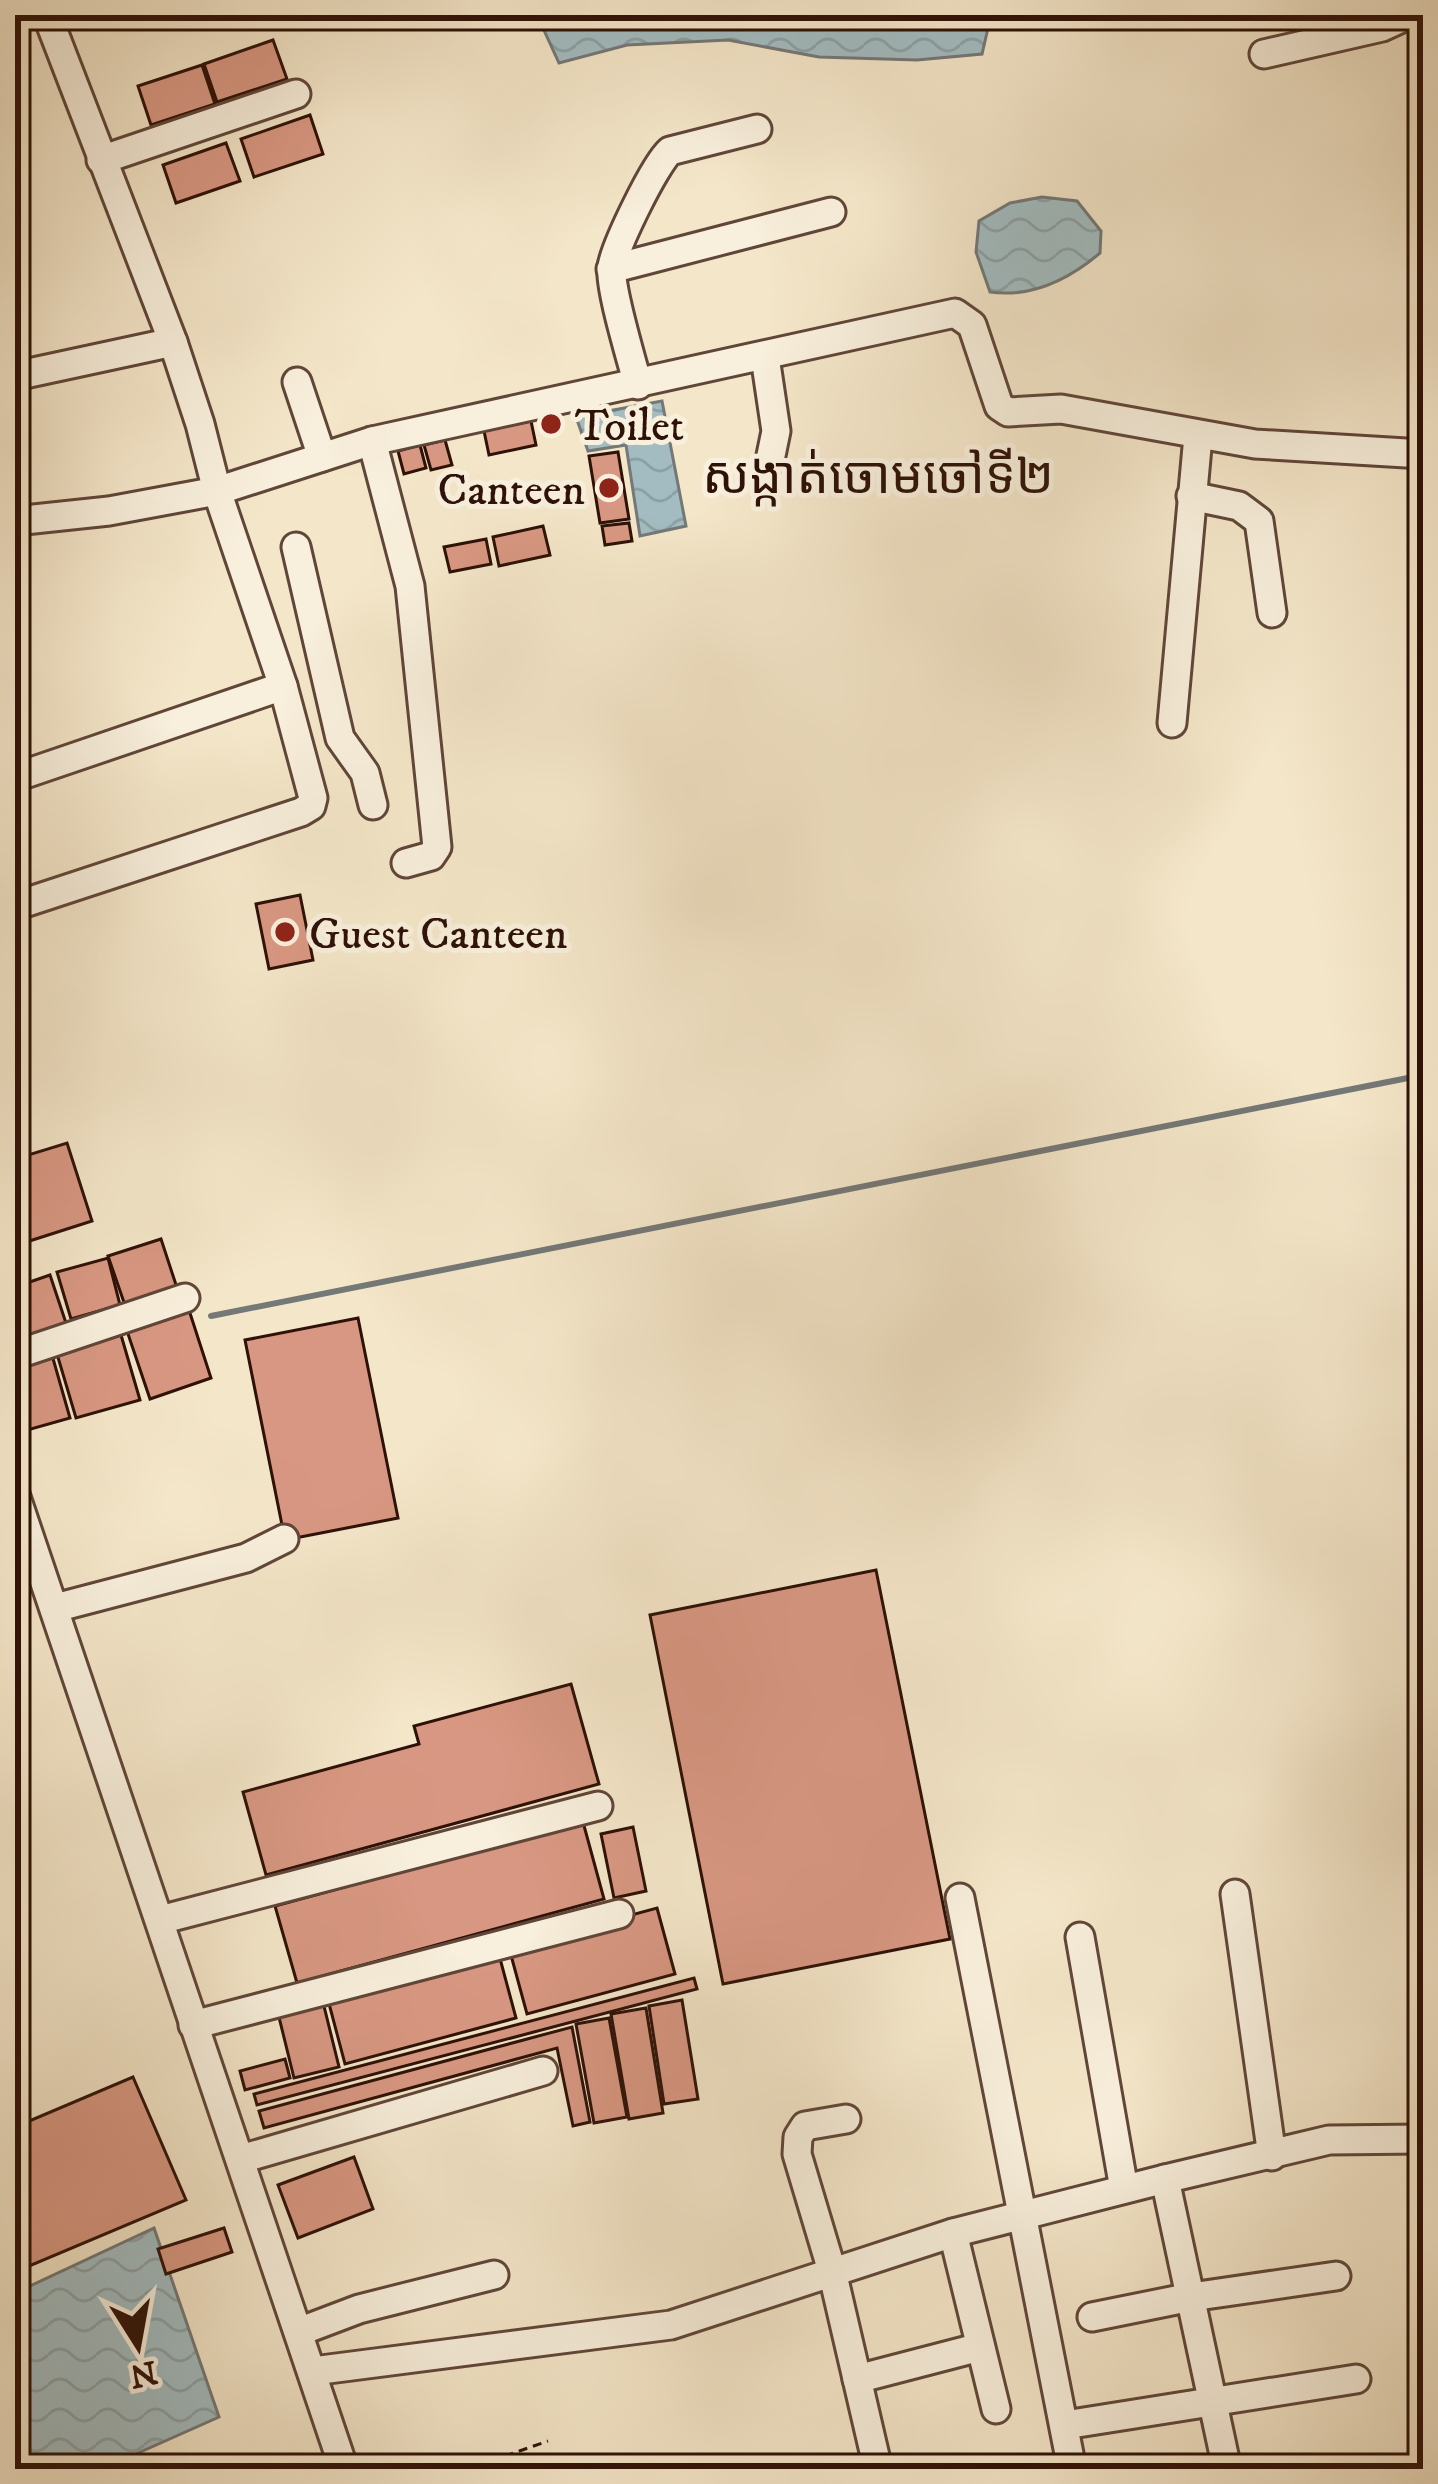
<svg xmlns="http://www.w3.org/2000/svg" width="1438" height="2484" font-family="'IM FELL DW Pica','Noto Sans Khmer',serif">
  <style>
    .water { fill: url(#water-waves); stroke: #747877; stroke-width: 3 }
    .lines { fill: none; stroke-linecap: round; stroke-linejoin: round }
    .stream { stroke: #747877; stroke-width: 6 }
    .building { fill: #d89782; stroke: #2e1107; stroke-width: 3 }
    .minor-casing { stroke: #604638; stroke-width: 33 }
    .path { stroke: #2e1107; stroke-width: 3; stroke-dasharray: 9 6; stroke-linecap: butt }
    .minor { stroke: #f8efdc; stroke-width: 27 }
    .poi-dot { fill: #8f2418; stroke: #f8efdc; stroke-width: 4.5 }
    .labels { text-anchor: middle; stroke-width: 10; stroke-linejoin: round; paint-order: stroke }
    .poi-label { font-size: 45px; fill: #2e1107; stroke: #f8efdc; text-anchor: start }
    .quarter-label { font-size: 51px; fill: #2e1107; stroke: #f8efdc }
  </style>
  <defs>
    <pattern id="water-waves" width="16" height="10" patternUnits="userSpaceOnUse" patternTransform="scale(3)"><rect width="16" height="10" fill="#a2bcc1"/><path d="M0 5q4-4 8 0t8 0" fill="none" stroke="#8ca1a4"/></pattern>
  </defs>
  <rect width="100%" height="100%" fill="#f4e6c9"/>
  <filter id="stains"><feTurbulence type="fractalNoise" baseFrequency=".00167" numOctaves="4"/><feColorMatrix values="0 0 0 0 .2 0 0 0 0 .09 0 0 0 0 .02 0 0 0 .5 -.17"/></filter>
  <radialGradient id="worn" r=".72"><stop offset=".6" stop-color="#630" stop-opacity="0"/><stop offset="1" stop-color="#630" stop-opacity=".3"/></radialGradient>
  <g class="water">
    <polygon points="537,15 991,15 982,54 917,60 819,57 728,40 627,45 559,63"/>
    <path d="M1042,197L1077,201L1101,231L1100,253C1068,280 1032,298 990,292L976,252L979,221L1010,203Z"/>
    <polygon points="662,401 686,526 640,536 626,445 588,451 576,417"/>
    <polygon points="154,2228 219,2417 102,2469 15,2469 15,2293"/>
  </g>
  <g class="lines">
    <polyline class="stream" points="211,1316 1423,1075"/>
  </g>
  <g class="building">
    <polygon points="273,40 287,79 217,102 204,64"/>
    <polygon points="202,65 215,104 151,125 138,86"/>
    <polygon points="310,115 323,154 254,177 241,139"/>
    <polygon points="226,143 240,181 176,203 163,165"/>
    <polygon points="531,421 536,445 489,455 484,431"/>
    <polygon points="445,440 452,465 431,470 424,445"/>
    <polygon points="420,445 426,468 404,474 398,451"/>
    <polygon points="618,452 629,519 600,523 589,456"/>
    <polygon points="629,523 632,541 605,545 602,526"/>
    <polygon points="543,526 550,555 499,566 493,537"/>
    <polygon points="486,539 491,564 450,572 444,547"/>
    <polygon points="300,895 313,960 269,969 256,904"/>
    <polygon points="67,1143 92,1221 20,1244 15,1229 15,1159"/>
    <polygon points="161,1239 180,1297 128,1314 108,1256"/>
    <polygon points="108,1258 120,1305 71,1319 57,1272"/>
    <polygon points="50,1275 70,1335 15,1352 15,1287"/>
    <polygon points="189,1310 211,1378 150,1399 127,1331"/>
    <polygon points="358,1318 398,1518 285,1540 245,1340"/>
    <polygon points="121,1335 140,1400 76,1418 57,1354"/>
    <polygon points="52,1355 70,1418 24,1431 15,1398 15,1365"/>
    <polygon points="876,1570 950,1939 723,1984 650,1615"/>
    <polygon points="571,1684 599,1784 266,1875 243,1792 419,1744 414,1726"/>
    <polygon points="583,1822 604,1899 297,1983 275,1906"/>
    <polygon points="633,1827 646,1891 614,1898 601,1834"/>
    <polygon points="657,1908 675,1974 527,2014 509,1948"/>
    <polygon points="498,1951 516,2018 345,2064 327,1996"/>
    <polygon points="694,1978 697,1989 257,2105 254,2094"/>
    <polygon points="322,1998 339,2067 294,2078 277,2009"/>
    <polygon points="682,2000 698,2099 664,2104 649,2006"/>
    <polygon points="646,2008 663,2113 629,2119 611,2014"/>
    <polygon points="609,2018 627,2117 594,2123 576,2024"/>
    <polygon points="572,2027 590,2122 573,2126 557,2048 264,2128 259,2111"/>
    <polygon points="285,2059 290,2078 245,2090 240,2071"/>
    <polygon points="133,2077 186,2200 15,2272 15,2127"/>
    <polygon points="354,2157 373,2209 298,2238 278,2185"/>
    <polygon points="224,2228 232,2252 166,2274 158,2249"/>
  </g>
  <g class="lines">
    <defs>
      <g id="minor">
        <polyline points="1264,54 1382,27 1408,15"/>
        <polyline points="101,160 296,94"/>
        <polyline points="611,269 831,212"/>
        <polyline points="765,357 776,431 767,475"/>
        <polyline points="15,376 173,342"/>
        <polyline points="297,382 322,457"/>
        <path d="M638,385C632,361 609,287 612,267C615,246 655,164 670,151L757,129"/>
        <polyline points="372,441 410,586 437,847 431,856 406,863"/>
        <polyline points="1191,496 1239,506 1259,521 1272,613"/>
        <polyline points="15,521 109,511 217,491 372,441 955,313 972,325 999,406 1008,412 1061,409 1255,444 1423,454"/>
        <polyline points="296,547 340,738 365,773 373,805"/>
        <polyline points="1172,723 1198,436"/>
        <polyline points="25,774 283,686"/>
        <polyline points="15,906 301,812 311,806 313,798 283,686 217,491 200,424 173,342 47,15"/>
        <polyline points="15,1355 185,1298"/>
        <polyline points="15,1494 344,2469"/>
        <polyline points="55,1608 246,1558 284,1539"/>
        <polyline points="1235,1894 1272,2156"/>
        <polyline points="960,1898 1072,2469"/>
        <polyline points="160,1920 598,1806"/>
        <polyline points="1080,1937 1124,2189"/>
        <polyline points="193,2025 619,1914"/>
        <polyline points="846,2119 805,2126 798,2137 797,2154 832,2271 878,2469"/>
        <polyline points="241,2159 543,2071"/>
        <polyline points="1165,2179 1227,2469"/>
        <polyline points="953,2233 996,2409"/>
        <polyline points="1092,2317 1191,2297 1336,2276"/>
        <polyline points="301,2331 359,2309 494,2275"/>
        <polyline points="313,2371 671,2325 953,2233 1165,2179 1329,2140 1423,2139"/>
        <polyline points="857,2379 980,2347"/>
        <polyline points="1065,2425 1356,2379"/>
      </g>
    </defs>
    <use href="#minor" class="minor-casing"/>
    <polyline class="path" points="431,2469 488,2462 548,2441"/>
    <use href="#minor" class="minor"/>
  </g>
  <g class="poi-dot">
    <circle cx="551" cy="424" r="12"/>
    <circle cx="609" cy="488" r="12"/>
    <circle cx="285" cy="932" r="12"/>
  </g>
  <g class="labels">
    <g class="poi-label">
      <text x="575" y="440">Toilet</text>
      <text x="585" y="504" text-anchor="end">Canteen</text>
      <text x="309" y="948">Guest Canteen</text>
    </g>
    <g class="quarter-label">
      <text x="878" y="493">សង្កាត់ចោមចៅទី២</text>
    </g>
  </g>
  <rect width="1438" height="2484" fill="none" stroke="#f4e6c9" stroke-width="60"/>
  <rect x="18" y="18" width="1402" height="2448" fill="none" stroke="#2e1107" stroke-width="6"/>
  <rect x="30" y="30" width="1378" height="2424" fill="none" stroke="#2e1107" stroke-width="3"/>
  <g transform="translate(138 2346) rotate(169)" stroke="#f8efdc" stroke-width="9" paint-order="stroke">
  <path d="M0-9L21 45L0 30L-21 45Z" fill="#2e1107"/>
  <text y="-18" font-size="33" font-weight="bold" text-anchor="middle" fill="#2e1107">N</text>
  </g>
  <rect width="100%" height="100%" filter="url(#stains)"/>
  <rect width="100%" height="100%" fill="url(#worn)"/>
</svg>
